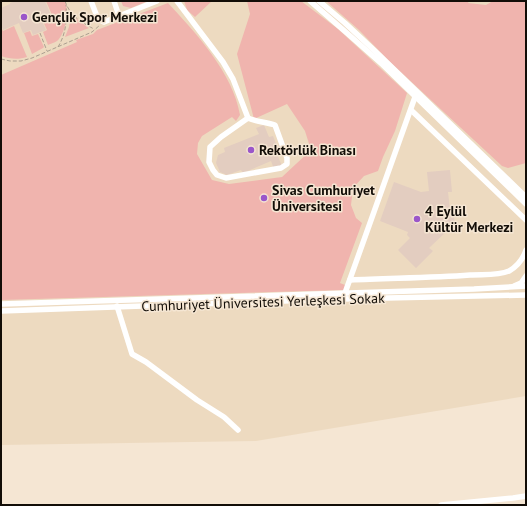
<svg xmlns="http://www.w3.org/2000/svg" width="527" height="506" font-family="'PT Sans',sans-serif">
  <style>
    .built { fill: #eddac0 }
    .green { fill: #f0b4ae }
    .building { fill: #e3cdc0 }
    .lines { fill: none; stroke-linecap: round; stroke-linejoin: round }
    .path { stroke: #ab9f90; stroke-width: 1; stroke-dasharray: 4 2; stroke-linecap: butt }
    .minor { stroke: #fff; stroke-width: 5.5 }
    .poi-dot { fill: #9a56ca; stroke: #f5e6d3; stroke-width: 1.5 }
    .labels { text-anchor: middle; stroke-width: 3; stroke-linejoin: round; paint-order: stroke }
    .poi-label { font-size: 14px; font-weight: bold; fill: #120d07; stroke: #f5e6d3; text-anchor: start }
    .street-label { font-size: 14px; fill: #120d07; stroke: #f5e6d3 }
  </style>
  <rect width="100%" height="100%" fill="#f5e6d3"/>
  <polygon class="built" points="1,1 526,1 526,396 256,441 1,445"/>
  <g class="green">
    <path d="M46,1H65C69,11 66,30 59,39C57,42 52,43 48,45L43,32L47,30L42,19L52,15Z"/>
    <polygon points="121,1 148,1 131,8 123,6"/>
    <polygon points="184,1 212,1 195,17 187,10"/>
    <path d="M247,1H301L338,29L407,93L395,131L383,157L378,171L364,176L353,188L351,205L356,218L362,223L340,283L345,285L344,290L1,300V75L77,42L76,40L93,34L97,30L168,3C196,33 233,73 240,115L236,121L232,117L202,136L198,143L197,154L212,180L229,184L282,177L311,150L305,131L287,104L254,119L237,54L250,14Z"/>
    <polygon points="326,1 469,1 468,3 486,5 493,1 526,1 526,163 508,168 502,166 390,62 359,30"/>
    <path d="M71,15C75,17 84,25 89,28L65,37L69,27Z"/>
    <path d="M14,26L27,57C18,60 10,59 1,56V27L3,31Z"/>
    <polygon points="30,31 32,36 38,34 44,47 43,48 32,54 24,33"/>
  </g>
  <g class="building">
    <polygon points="15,1 45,1 51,15 41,19 46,30 33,35 31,30 23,33 19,23 3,30 1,25 1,8 10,4 10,3"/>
    <polygon points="264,125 269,137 273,136 279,151 276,152 282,166 274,169 271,161 243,173 241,170 227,175 220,172 216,163 218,155 225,152 224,148 259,134 256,128"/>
    <polygon points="450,170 452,192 448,192 451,218 454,217 455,225 449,231 448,230 429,248 433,251 416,268 398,250 410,238 407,235 408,232 380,221 394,182 421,192 429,191 427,172"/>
  </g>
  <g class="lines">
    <g class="path">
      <path d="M65,1C70,16 81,22 94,29"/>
      <polyline points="40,33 47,51"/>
      <path d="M58,47C66,34 67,20 66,5"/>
      <polyline points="1,59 10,61 21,61 32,58 92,32 100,25"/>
      <polyline points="341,505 342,504"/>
    </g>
    <g class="minor">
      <polyline points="91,1 98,19 104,22 157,1"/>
      <polyline points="114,1 119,16"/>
      <path d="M177,1L223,62L233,79L248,118C257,122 266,122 275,125L287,158V164L281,168L226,178L217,175L213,170L209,162L210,147L221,137L248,118"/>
      <polyline points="310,1 348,34 383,65 526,204"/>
      <polyline points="319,1 345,23 375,51 526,197"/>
      <polyline points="411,110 526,220"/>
      <path d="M350,280C390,278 430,278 470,275C482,274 498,276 509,271C518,266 523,259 526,250"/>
      <polyline points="514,286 521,283 526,276"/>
      <polyline points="345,293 415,97"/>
      <polyline points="1,304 474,289 526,286"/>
      <polyline points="117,306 132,354 146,362 197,400 224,417 238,430"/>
      <polyline points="1,311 343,299 526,295"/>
      <polyline points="441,505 513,498 526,496"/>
    </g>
  </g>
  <g class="poi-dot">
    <circle cx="24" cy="17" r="4"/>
    <circle cx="251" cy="150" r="4"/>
    <circle cx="264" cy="198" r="4"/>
    <circle cx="417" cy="219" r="4"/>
  </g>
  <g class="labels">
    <g class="poi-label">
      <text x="32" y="22">Gençlik Spor Merkezi</text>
      <text x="259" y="155">Rektörlük Binası</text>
      <text x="272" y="195">Sivas Cumhuriyet<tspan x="272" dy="16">Üniversitesi</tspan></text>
      <text x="425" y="216">4 Eylül<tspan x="425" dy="16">Kültür Merkezi</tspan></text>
    </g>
    <g class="street-label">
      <text transform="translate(263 302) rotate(-2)" y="5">Cumhuriyet Üniversitesi Yerleşkesi Sokak</text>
    </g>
  </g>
  <rect width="527" height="506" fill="none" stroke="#120d07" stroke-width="4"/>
</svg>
